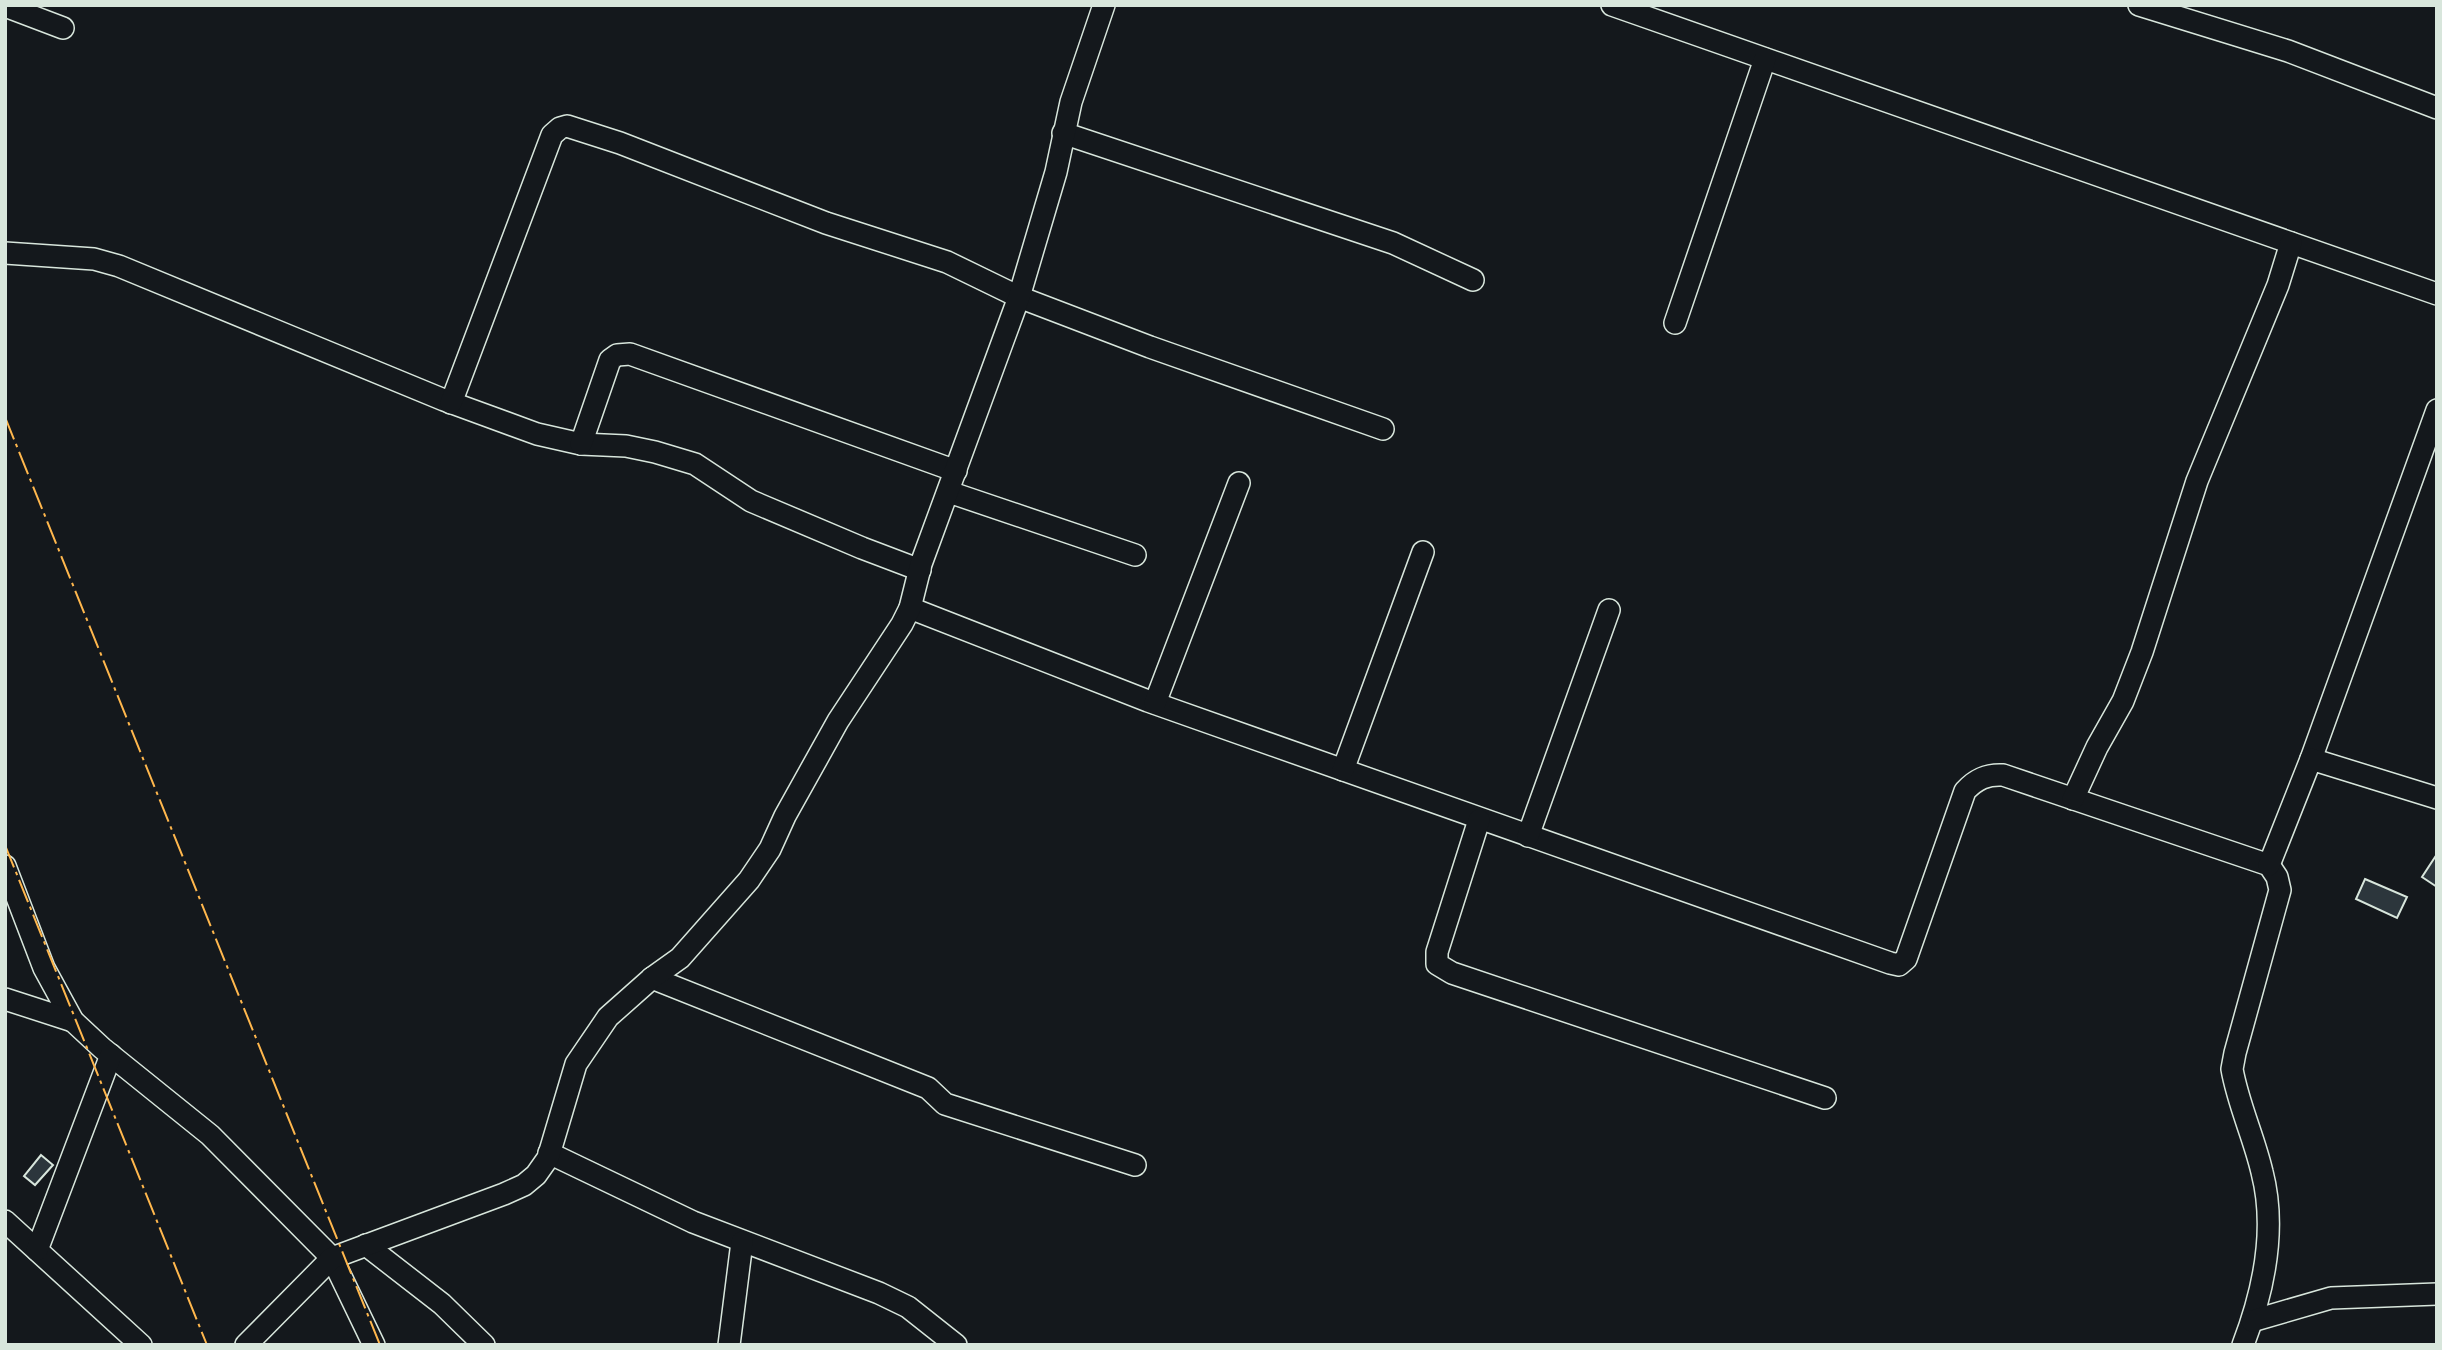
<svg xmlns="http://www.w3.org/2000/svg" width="2442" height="1350" font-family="'Public Sans',sans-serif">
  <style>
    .building { fill: #2c363c; stroke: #d8e6dc; stroke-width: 2 }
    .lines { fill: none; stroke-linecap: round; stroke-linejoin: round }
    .minor-casing { stroke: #d8e6dc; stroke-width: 24 }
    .minor { stroke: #14181c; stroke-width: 21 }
    .power { stroke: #ffb74d; stroke-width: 2; stroke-dasharray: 24 5 3.5 5; stroke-linecap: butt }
  </style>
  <rect width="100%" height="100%" fill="#14181c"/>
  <g class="building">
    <polygon points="2437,854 2437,887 2422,877"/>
    <polygon points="2365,879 2407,897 2397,918 2356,899"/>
    <polygon points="41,1155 53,1165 35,1185 24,1176"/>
  </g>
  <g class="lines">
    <defs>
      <g id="minor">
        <polyline points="1612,5 2437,294"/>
        <polyline points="2139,5 2288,51 2437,108"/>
        <polyline points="5,6 63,28"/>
        <polyline points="1063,133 1393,243 1473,280"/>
        <polyline points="5,253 94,259 119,266 444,400 537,434 581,444 626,446 655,452 695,464 751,501 862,548 920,570"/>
        <polyline points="1675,323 1765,59"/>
        <polyline points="451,403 552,135 560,128 567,126 620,143 826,223 947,262 1019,297 1150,347 1383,429"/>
        <polyline points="581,444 610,360 617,355 630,354 956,471"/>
        <polyline points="949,492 1135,555"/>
        <path d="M910,608L1148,701L1890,963L1899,965L1906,959L1965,791C1976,779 1987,774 2003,775L2269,865L2277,877L2280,890L2235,1053L2232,1069C2238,1104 2254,1137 2262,1172C2277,1230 2264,1290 2243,1345"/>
        <polyline points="1155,703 1239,483"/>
        <polyline points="2311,759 2437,410"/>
        <polyline points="1343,770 1423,552"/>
        <polyline points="2073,799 2097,747 2123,701 2142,652 2197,481 2278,285 2291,243"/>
        <polyline points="1479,820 1437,952 1437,964 1452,973 1825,1098"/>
        <polyline points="1528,836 1609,610"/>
        <polyline points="2269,865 2311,759 2437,798"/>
        <polyline points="5,866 44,968 73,1021 102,1048 210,1135 332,1258 374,1345"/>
        <polyline points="652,978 928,1088 945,1104 1135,1165"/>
        <polyline points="5,999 73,1021"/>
        <polyline points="549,1153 693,1222 879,1293 908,1307 956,1345"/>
        <polyline points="5,1221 141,1345"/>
        <polyline points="366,1245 442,1304 484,1345"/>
        <polyline points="37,1250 111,1055"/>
        <polyline points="2252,1321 2331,1298 2437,1294"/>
        <polyline points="246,1345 332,1258 504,1194 524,1185 536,1175 548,1158 576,1064 608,1017 652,978 680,958 749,880 770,849 785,816 838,721 902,624 910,608 921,564 1019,297 1056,172 1071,102 1104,5"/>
        <polyline points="729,1345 742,1242"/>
      </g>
    </defs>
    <use href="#minor" class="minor-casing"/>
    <use href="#minor" class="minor"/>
    <g class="power">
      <polyline points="5,417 380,1345"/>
      <polyline points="5,845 207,1345"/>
    </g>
  </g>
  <rect width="2442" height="1350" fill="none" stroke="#d8e6dc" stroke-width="14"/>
</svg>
